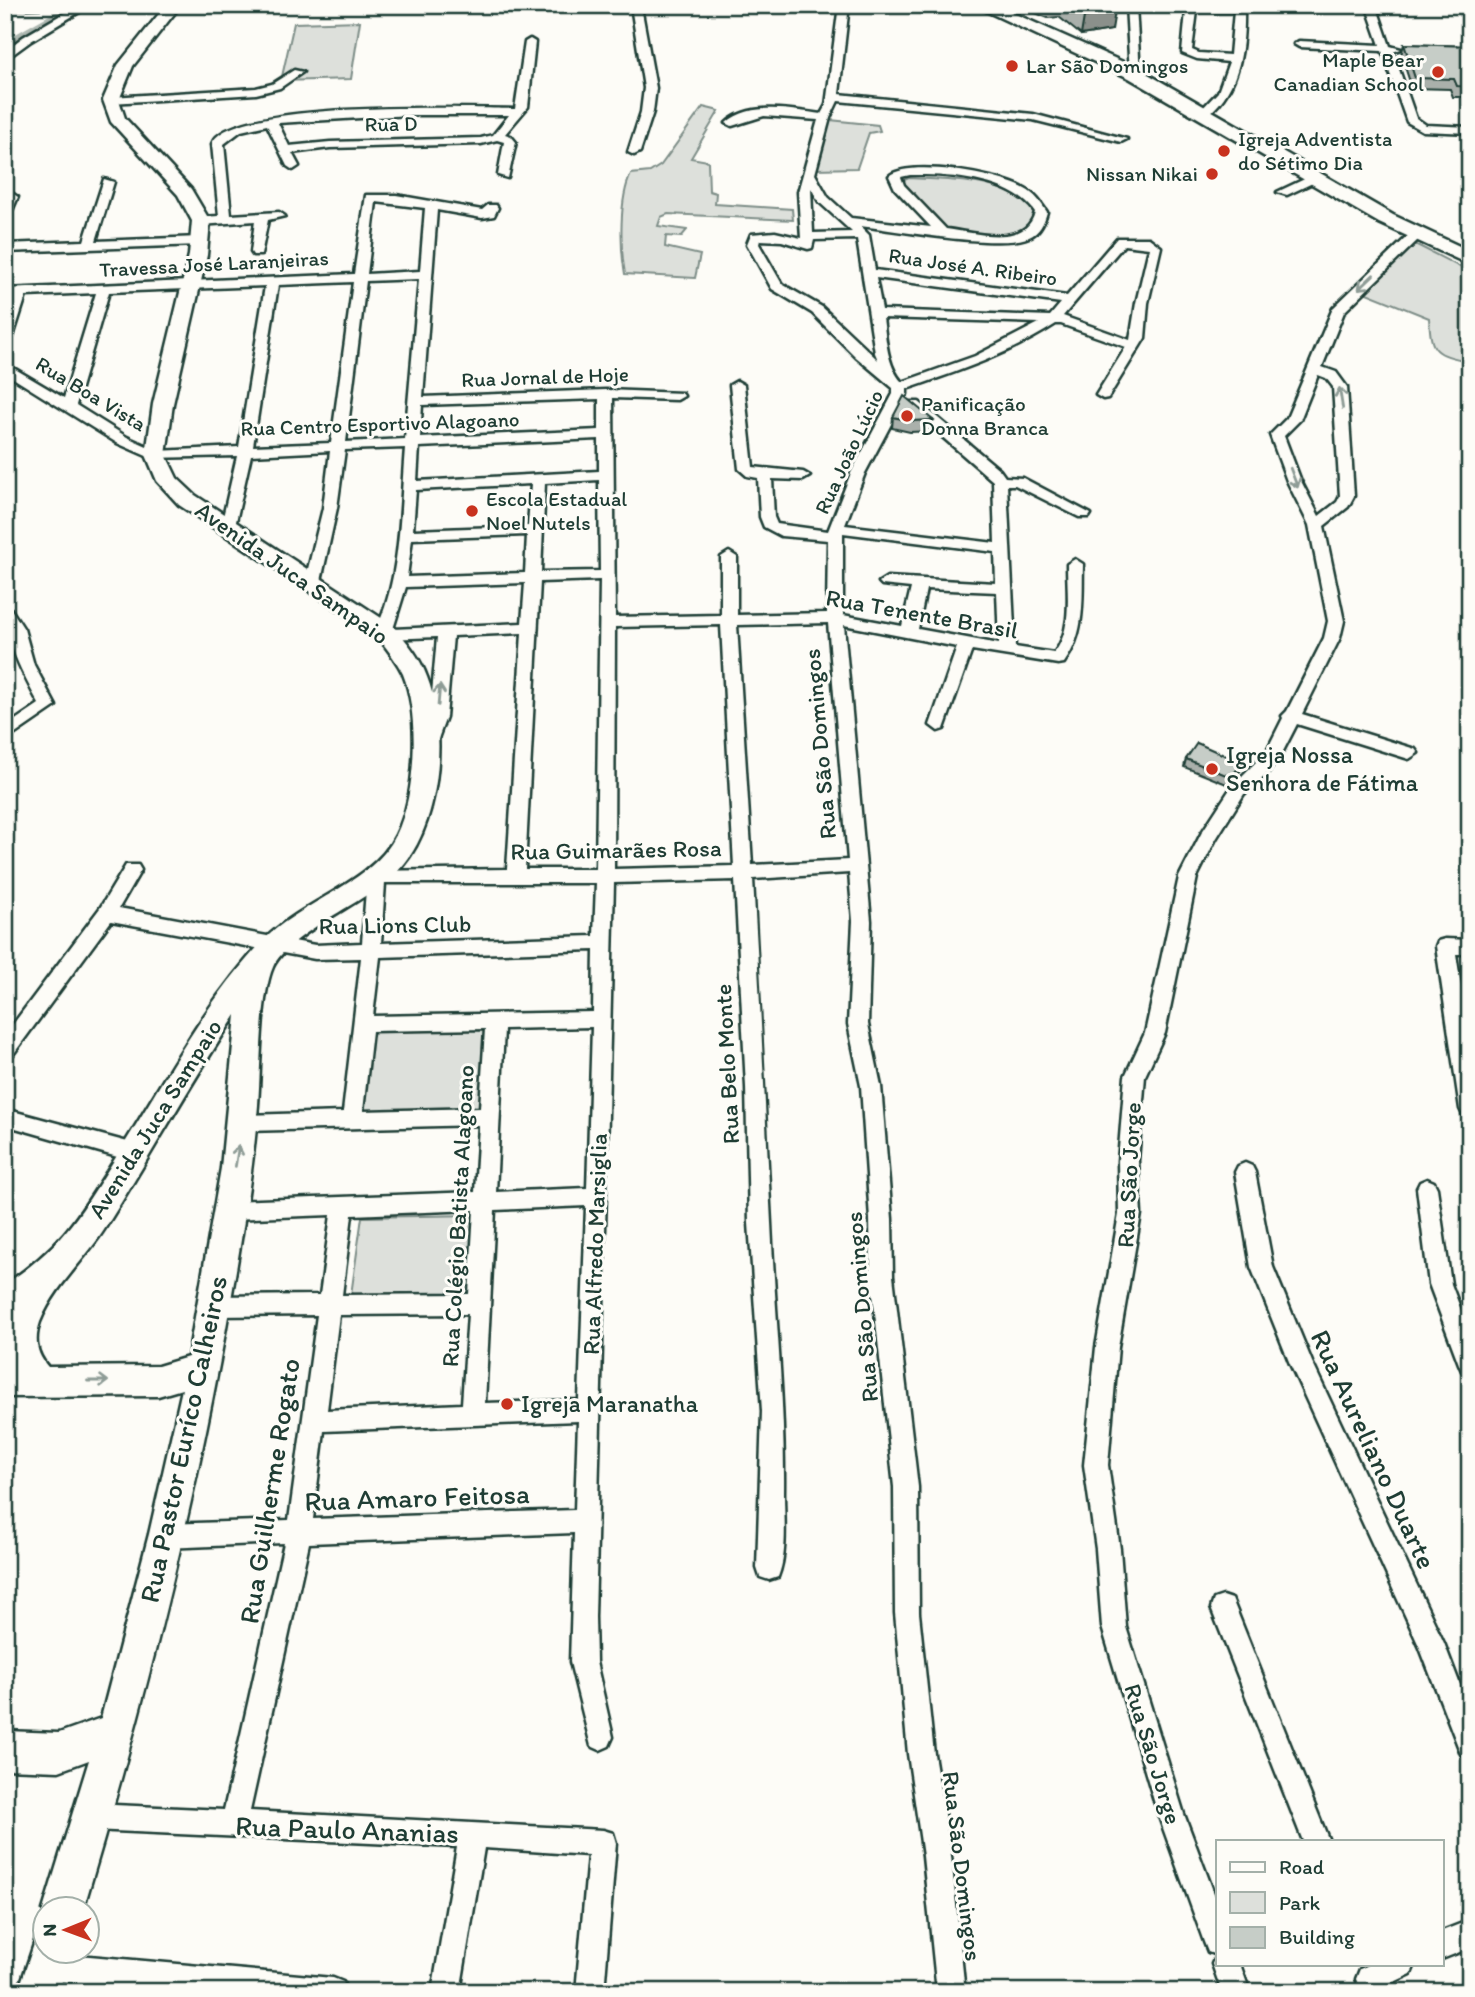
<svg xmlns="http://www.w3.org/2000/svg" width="1475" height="1997" font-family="Itim,sans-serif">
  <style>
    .green { fill: #dde0db; stroke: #7e8e88; stroke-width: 2 }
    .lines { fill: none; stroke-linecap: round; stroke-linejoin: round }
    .canal { fill: #aeb8b1; fill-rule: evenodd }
    .street-casing { stroke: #1f3d34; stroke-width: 5 }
    .secondary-casing { stroke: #1f3d34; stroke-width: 5 }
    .primary-casing { stroke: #1f3d34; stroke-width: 5 }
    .street { fill: #fdfcf7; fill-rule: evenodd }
    .secondary { fill: #fdfcf7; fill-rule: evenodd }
    .primary { fill: #fdfcf7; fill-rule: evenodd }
    .wall { fill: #aab0ab; stroke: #1f3d34; stroke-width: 2 }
    .shaded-wall { fill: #8b908b; stroke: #1f3d34; stroke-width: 2 }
    .building { fill: #c6cdc7; stroke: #1f3d34; stroke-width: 2 }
    .oneway { stroke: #8e9c96 }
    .poi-dot { fill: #c8321e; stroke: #fdfcf7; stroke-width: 2.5 }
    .labels { text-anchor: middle; stroke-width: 6; stroke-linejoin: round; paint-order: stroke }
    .far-poi-label { font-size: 21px; fill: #1f3d34; stroke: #fdfcf7; text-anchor: start }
    .far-street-label { font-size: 21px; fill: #1f3d34; stroke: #fdfcf7 }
    .street-label { font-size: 24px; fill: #1f3d34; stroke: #fdfcf7 }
    .poi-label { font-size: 24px; fill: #1f3d34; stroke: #fdfcf7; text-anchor: start }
    .near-street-label { font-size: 28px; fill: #1f3d34; stroke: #fdfcf7 }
  </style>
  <rect width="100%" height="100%" fill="#fdfcf7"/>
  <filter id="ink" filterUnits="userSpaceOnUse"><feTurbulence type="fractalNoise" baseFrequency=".0143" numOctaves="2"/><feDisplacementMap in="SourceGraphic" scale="14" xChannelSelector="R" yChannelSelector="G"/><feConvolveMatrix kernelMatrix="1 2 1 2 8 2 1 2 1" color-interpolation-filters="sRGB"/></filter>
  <g filter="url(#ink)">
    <g class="green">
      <polygon points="360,21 351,79 281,81 294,23"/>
      <path d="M703,107L719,111L691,158L708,161L709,191L716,193L715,204L792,209L793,220L668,214L661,217L658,226L687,230L681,237L666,236L665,247L700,255L695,278L625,274C620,247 619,198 631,174L650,172L661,165Z"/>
      <polygon points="830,120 878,125 880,131 869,133 857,168 816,169"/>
      <path d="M909,178C955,181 1003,177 1037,213L1036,218L1015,238L951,231L943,228L902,181Z"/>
      <path d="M1415,244L1470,272V346L1463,360C1432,353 1431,349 1429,318L1364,292Z"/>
      <polygon points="493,1027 486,1110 358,1112 369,1029"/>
      <polygon points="477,1215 469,1299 350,1302 362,1217"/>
    </g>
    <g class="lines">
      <polygon class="canal" points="67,5 80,5 5,47 5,40"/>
      <defs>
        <g id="street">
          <polygon points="78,5 91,5 31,41 5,60 5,51 23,37"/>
          <polygon points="628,5 638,5 642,12 656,88 653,112 640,152 634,155 628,152 641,112 644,88 632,12"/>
          <path d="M839,5H849L839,94L1033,114L1127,139L1121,142L1033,120L838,101L830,118L815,174L828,197L851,218L931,227L895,189L889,176C908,158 1003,175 1025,189C1035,194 1041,203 1047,212C1044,223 1039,233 1029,237C1000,250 897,230 860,226L869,235L875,270L1067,296L1117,238H1149L1161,247L1148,303L1145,338L1108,398L1103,399L1096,395L1126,347L1061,324H1056C1010,354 959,371 907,389V394L865,473L845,525L995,543L993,481L909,408V402H919L1000,470L1005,477L1023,478L1091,514L1089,517H1079L1015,485H1007L1015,647L1054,653C1073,630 1067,592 1067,564L1075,559L1083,564C1082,599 1086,633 1064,663L1058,664L972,650L944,729L938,731L930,725L957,647L844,625L871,921L868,1024L881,1086L892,1219L893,1276L918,1487L919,1613L934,1754L951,1856L965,1992H937L923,1856L908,1754L895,1613L894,1487L871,1276L870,1219L861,1086L848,1024L853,921L849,873L753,879C760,993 765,1108 771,1223C775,1314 785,1401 784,1493C784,1519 788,1552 778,1577L769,1580L760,1577L757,1568L762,1411L749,1223L746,1087L735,880L614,883L595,1617L596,1662L613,1737L609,1746L600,1750L591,1746L570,1662L574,1533L309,1543L250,1811L603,1830L613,1833L616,1843L604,1992H576L588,1855L484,1848L460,1992H432L457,1847L92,1830L83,1826L79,1817L83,1808L92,1804L224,1810L284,1543L165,1548L156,1544L153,1536L156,1528L165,1524L289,1520L317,1315L214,1316L206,1313L203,1306L206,1299L214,1296L320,1295L331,1215L229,1219L222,1216L218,1210L222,1204L229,1201L475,1192L479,1125L242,1131L235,1129L232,1123L235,1117L242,1115L343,1112L361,958L315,959L111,921L12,1056L5,1058V1035L100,908L126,865H138L141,870L119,908L315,945L362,943L367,876L370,871L507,869L522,633L453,636L446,717L435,747H423L421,743L430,717L437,637L387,639L381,638L376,630C402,575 400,507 405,448L345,450L337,508L321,581L313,586L308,584L305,581L323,508L330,451L251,455L235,526L233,529H223L221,526L237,456L151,458L117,443L5,373V363L64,398L96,293L26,296L12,340L5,344V320L13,296L5,297V289L354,274L366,195H396L482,210L488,205H496L498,208L494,216L482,218L437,210L423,397L606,390L682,393L684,396L677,400L613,398L615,617L721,615V557L729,552L737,557V615L827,613L828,540L781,536L764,527L760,517L758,478L747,476L739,469L730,385L737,381L744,385L753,467L803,472L810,476L803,480L772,479L774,517L777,524L828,531L851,473L893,394V388L856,357L812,313L772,289L747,244L751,234L775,232L801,238L798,192L818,120L764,116L732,126L726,123C750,101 792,110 821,114L826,105ZM910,175C948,174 1012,179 1035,212C1026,249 973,232 946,229L904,185L901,177ZM811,188L819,202L852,232L813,233ZM376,202L425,208L420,271L367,274ZM857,239L875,353L878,360L822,307L782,284L759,244L760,240L782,241L808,249L812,248L814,240ZM1124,245L1149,248L1136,303L1130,340L1063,316ZM876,278L1061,303L1050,316L882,310ZM419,279L405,439L346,442L366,281ZM353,282L331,443L253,446L278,285ZM265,286L239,447L158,451L127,437L76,405L109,292ZM883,318L1039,323L975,356L902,382C887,366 886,339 883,318ZM599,399V430L420,438L422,405ZM599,439V471L417,481L419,447ZM599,480L600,571L541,572L545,483ZM531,484L528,526L413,530L416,490ZM843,533L995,552L996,583L887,577L879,582L882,585L911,588L902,626L843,615ZM527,535L525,573L407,577L412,539ZM600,580L596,869H525L540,582ZM525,583L522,623L393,629L406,587ZM926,589L997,592L999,644L918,629ZM828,623L848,860L752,865L737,625ZM721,625L734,866L614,869L615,627ZM385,883H596L594,936L381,943ZM594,950L593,1012L373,1016L380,957ZM592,1027L587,1188L496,1192L504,1029ZM485,1029L480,1108L363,1111L372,1031ZM586,1206L579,1400L485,1403L495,1210ZM474,1210L469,1294L342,1295L352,1215ZM468,1314L462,1404L327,1410L339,1315ZM578,1421L575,1510L313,1519L324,1431Z"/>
          <polygon points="1126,5 1136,5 1140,74 1135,77 1130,74"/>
          <path d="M1244,5C1245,46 1241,87 1208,115H1200V111L1218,92L1229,62L1197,59L1182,53L1186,11L1193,5ZM1197,11H1234L1230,55L1199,53L1192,50Z"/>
          <polygon points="1366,5 1376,5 1390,46 1401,49 1393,52 1416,118 1426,125 1470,127 1470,133 1423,131 1407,122 1382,51 1299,47 1294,44 1299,41 1380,45"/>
          <path d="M530,39L535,42L528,107L505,134L511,136L516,142L508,178L498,175L504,142L497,140L481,144L330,148L292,153L299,166L293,170L287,166L267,125L241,131L224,144L231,215L279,212L285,216L268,220L261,255H253L251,252L255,221L201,225L195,221L201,217L219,216L212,144C225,100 470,108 515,109L525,42ZM410,115H509L493,135L481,138L330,142L289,146L278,123Z"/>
          <polygon points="294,70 303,72 280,88 256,94 111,103 105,100 111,97 256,88 272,84"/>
          <polygon points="1311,176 1321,179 1287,195 1277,192"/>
          <polygon points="104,179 114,182 96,241 200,237 206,241 200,245 5,252 5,244 84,241"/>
          <polygon points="12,193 18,197 11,213 5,217 5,199"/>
          <path d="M1416,231L1420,232V238L1344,312L1322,367L1336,372L1347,387L1354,496L1348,507L1324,526L1344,621L1340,638L1302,714L1415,749L1418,753L1409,759L1297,724L1279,759L1264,777L1244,794L1216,839L1197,877L1165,1033L1145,1076L1138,1161L1141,1214L1118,1347L1108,1465L1120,1549L1126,1627L1184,1814L1218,1904V1964H1240L1250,1992H1222L1212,1964L1216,1955L1208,1952L1204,1942L1158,1814L1102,1627L1096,1549L1084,1465L1096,1347L1119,1214L1118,1161L1125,1076L1145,1033L1179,877L1202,832L1232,786L1266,752L1283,718L1282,716L1287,711L1324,638L1328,621L1309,525L1287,481L1270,435L1287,418L1333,308L1412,232ZM1318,375L1326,378L1333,387L1340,496L1337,502L1319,516L1301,481L1284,436L1300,420Z"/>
          <path d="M5,608L11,609L24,629L34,665L56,706L5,741V727L39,704C23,674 5,642 5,608Z"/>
          <polygon points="1445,939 1470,940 1470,954 1456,954 1470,1043 1470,1117 1463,1115 1460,1109 1436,946 1438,941"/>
          <polygon points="5,1109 135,1144 142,1147 145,1153 142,1159 135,1162 5,1125"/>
          <polygon points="1245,1163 1252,1166 1255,1172 1273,1267 1312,1362 1444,1643 1470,1711 1470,1758 1461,1754 1420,1648 1290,1364 1251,1267 1235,1172 1238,1166"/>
          <polygon points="1427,1179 1434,1182 1437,1188 1451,1284 1470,1334 1470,1374 1462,1371 1459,1364 1429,1284 1417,1188 1420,1182"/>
          <polygon points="1223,1596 1232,1599 1329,1841 1303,1841 1211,1608 1214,1599"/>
          <polygon points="1470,1920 1470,1948 1442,1959 1442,1931"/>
          <polygon points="45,1952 333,1978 343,1982 347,1992 174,1992 45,1980 35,1976 31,1966 35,1956"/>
          <polygon points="1371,1964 1415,1964 1411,1974 1373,1992 1360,1989 1356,1979 1360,1969"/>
        </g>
        <g id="secondary">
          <path d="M166,5H181L133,66L119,100L125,118L191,189L210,221L207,255L173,404L166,455L177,478L195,495L392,625C406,640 420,657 427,677C449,733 440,832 395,874C366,902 289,933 273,967C260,996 261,1070 258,1105C254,1158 246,1211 237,1264C201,1483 147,1697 83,1910H46V1916L43,1910L89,1760L59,1771L5,1769V1731L59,1733L101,1718L149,1534L182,1389L158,1396L5,1397V1367H10C2,1349 4,1331 12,1314L5,1316V1284C65,1245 81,1212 118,1154C164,1081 205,1002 264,940C301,901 373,883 396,835C416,795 420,716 403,674C396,660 386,647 376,635L179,505L157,481L146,455L153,404L189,255L192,221L178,195L111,122L103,100L118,65ZM236,1015L221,1168L188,1357L158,1366L48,1367C36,1353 34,1340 40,1322C54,1287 84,1261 104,1230C149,1159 189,1085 236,1015Z"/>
          <polygon points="46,1934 46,1952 70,1952 59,1992 18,1992 36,1938"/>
        </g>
        <polygon id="primary" points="973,5 995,5 1141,70 1393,215 1470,251 1470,265 1379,223 1129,78"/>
      </defs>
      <use href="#street" class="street-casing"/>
      <use href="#secondary" class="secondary-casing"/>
      <use href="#primary" class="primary-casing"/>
      <use href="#street" class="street"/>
      <use href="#secondary" class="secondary"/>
      <use href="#primary" class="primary"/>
    </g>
    <g class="wall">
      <polygon points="5,5 43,5 41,9 5,10"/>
      <polygon points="1028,5 1108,5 1112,30 1081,35 1059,17 1048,18 1028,10"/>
      <polygon points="1404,44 1470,46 1470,97 1453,97 1450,89 1412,88 1401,55"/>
      <polygon points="893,417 933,420 932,431 910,432 892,428"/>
      <polygon points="1186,759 1240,771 1229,785 1184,767"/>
    </g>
    <g class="shaded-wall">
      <polygon points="1115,11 1112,30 1081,35 1084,17"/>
      <polygon points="1242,763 1240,771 1229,785 1231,777"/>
    </g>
    <g class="building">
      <polygon points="1070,5 1108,5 1115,11 1084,17"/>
      <polygon points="1404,44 1470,46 1470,87 1457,86 1454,79 1415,78"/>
      <polygon points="904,396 933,420 911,421 893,417"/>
      <polygon points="1197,743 1242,763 1231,777 1186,759"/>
    </g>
    <defs><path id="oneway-shaft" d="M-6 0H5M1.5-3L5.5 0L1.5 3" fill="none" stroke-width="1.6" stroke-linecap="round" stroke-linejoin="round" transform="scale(1.75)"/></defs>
    <g class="oneway">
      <use href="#oneway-shaft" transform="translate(1366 282) rotate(136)"/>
      <use href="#oneway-shaft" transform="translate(1341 398) rotate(-99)"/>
      <use href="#oneway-shaft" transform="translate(1294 478) rotate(69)"/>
      <use href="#oneway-shaft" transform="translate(439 695) rotate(-85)"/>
      <use href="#oneway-shaft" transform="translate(237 1156) rotate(-81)"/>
      <use href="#oneway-shaft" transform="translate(98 1381)"/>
    </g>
  </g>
  <g class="poi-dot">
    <circle cx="1012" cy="66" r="7"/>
    <circle cx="1438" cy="72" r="7"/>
    <circle cx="1224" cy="151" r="7"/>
    <circle cx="1212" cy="174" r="7"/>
    <circle cx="907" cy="416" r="7"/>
    <circle cx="472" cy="511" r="7"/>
    <circle cx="1212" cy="769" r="7"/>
    <circle cx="507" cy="1404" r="7"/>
  </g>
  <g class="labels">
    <g class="far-poi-label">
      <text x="1424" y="67" text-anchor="end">Maple Bear<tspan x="1424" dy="24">Canadian School</tspan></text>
      <text x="1026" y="73">Lar São Domingos</text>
      <text x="1238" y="146">Igreja Adventista<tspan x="1238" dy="24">do Sétimo Dia</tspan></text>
      <text x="1198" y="181" text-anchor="end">Nissan Nikai</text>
      <text x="921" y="411">Panificação<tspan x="921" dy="24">Donna Branca</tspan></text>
      <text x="486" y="506">Escola Estadual<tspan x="486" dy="24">Noel Nutels</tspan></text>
    </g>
    <g class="far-street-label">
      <text transform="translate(391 124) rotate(-1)" y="7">Rua D</text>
      <text transform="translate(214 264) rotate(-3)" y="7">Travessa José Laranjeiras</text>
      <text transform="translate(973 267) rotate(8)" y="7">Rua José A. Ribeiro</text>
      <text transform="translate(545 377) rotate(-2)" y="7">Rua Jornal de Hoje</text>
      <text transform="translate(91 394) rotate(31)" y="7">Rua Boa Vista</text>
      <text transform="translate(380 424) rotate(-2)" y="7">Rua Centro Esportivo Alagoano</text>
      <text transform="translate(849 452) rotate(-65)" y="7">Rua João Lúcio</text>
    </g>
    <g class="street-label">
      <text transform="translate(292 573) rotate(35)" y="8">Avenida Juca Sampaio</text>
      <text transform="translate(922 614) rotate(10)" y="8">Rua Tenente Brasil</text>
      <text transform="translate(820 744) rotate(-95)" y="8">Rua São Domingos</text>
      <text transform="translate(616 850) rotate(-1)" y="8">Rua Guimarães Rosa</text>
      <text transform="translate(395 925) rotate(-1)" y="8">Rua Lions Club</text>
      <text transform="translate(727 1064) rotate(-93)" y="8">Rua Belo Monte</text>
      <text transform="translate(155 1119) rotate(-58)" y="8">Avenida Juca Sampaio</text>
      <text transform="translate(1129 1175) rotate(-87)" y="8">Rua São Jorge</text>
      <text transform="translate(458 1216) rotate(-87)" y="8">Rua Colégio Batista Alagoano</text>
      <text transform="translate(595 1244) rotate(-88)" y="8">Rua Alfredo Marsiglia</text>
      <text transform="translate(862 1307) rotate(-95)" y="8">Rua São Domingos</text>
      <text transform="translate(1153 1754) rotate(73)" y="8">Rua São Jorge</text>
      <text transform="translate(962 1866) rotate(83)" y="8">Rua São Domingos</text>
    </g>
    <g class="poi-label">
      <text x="1226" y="763">Igreja Nossa<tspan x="1226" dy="28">Senhora de Fátima</tspan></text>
      <text x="521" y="1412">Igreja Maranatha</text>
    </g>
    <g class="near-street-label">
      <text transform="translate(183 1439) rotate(-78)" y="10">Rua Pastor Euríco Calheiros</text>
      <text transform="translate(1374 1449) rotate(65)" y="10">Rua Aureliano Duarte</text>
      <text transform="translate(269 1491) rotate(-81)" y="10">Rua Guilherme Rogato</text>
      <text transform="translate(417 1497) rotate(-2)" y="10">Rua Amaro Feitosa</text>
      <text transform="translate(347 1829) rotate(2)" y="10">Rua Paulo Ananias</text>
    </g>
  </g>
  <rect width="1475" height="1997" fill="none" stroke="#fdfcf7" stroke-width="28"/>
  <rect x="14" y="14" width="1447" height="1969" fill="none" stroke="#1f3d34" stroke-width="2.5" filter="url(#ink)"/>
  <rect x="1216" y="1840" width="228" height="126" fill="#fdfcf7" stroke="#a4b0a9" stroke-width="2"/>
  <rect x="1230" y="1862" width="35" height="10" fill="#fdfcf7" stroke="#a4b0a9" stroke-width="2"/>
  <text x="1279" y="1874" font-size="21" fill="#1f3d34">Road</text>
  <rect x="1230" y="1892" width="35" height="21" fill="#dde0db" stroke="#a4b0a9" stroke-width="2"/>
  <text x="1279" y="1910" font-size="21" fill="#1f3d34">Park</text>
  <rect x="1230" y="1927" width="35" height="21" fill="#c6cdc7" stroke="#a4b0a9" stroke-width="2"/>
  <text x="1279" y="1944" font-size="21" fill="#1f3d34">Building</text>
  <g transform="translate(66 1930) rotate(269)"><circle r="33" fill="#fdfcf7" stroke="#a4b0a9" stroke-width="2"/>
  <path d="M0-5L12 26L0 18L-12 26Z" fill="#c8321e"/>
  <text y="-10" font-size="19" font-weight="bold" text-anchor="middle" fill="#1f3d34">N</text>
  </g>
</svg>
